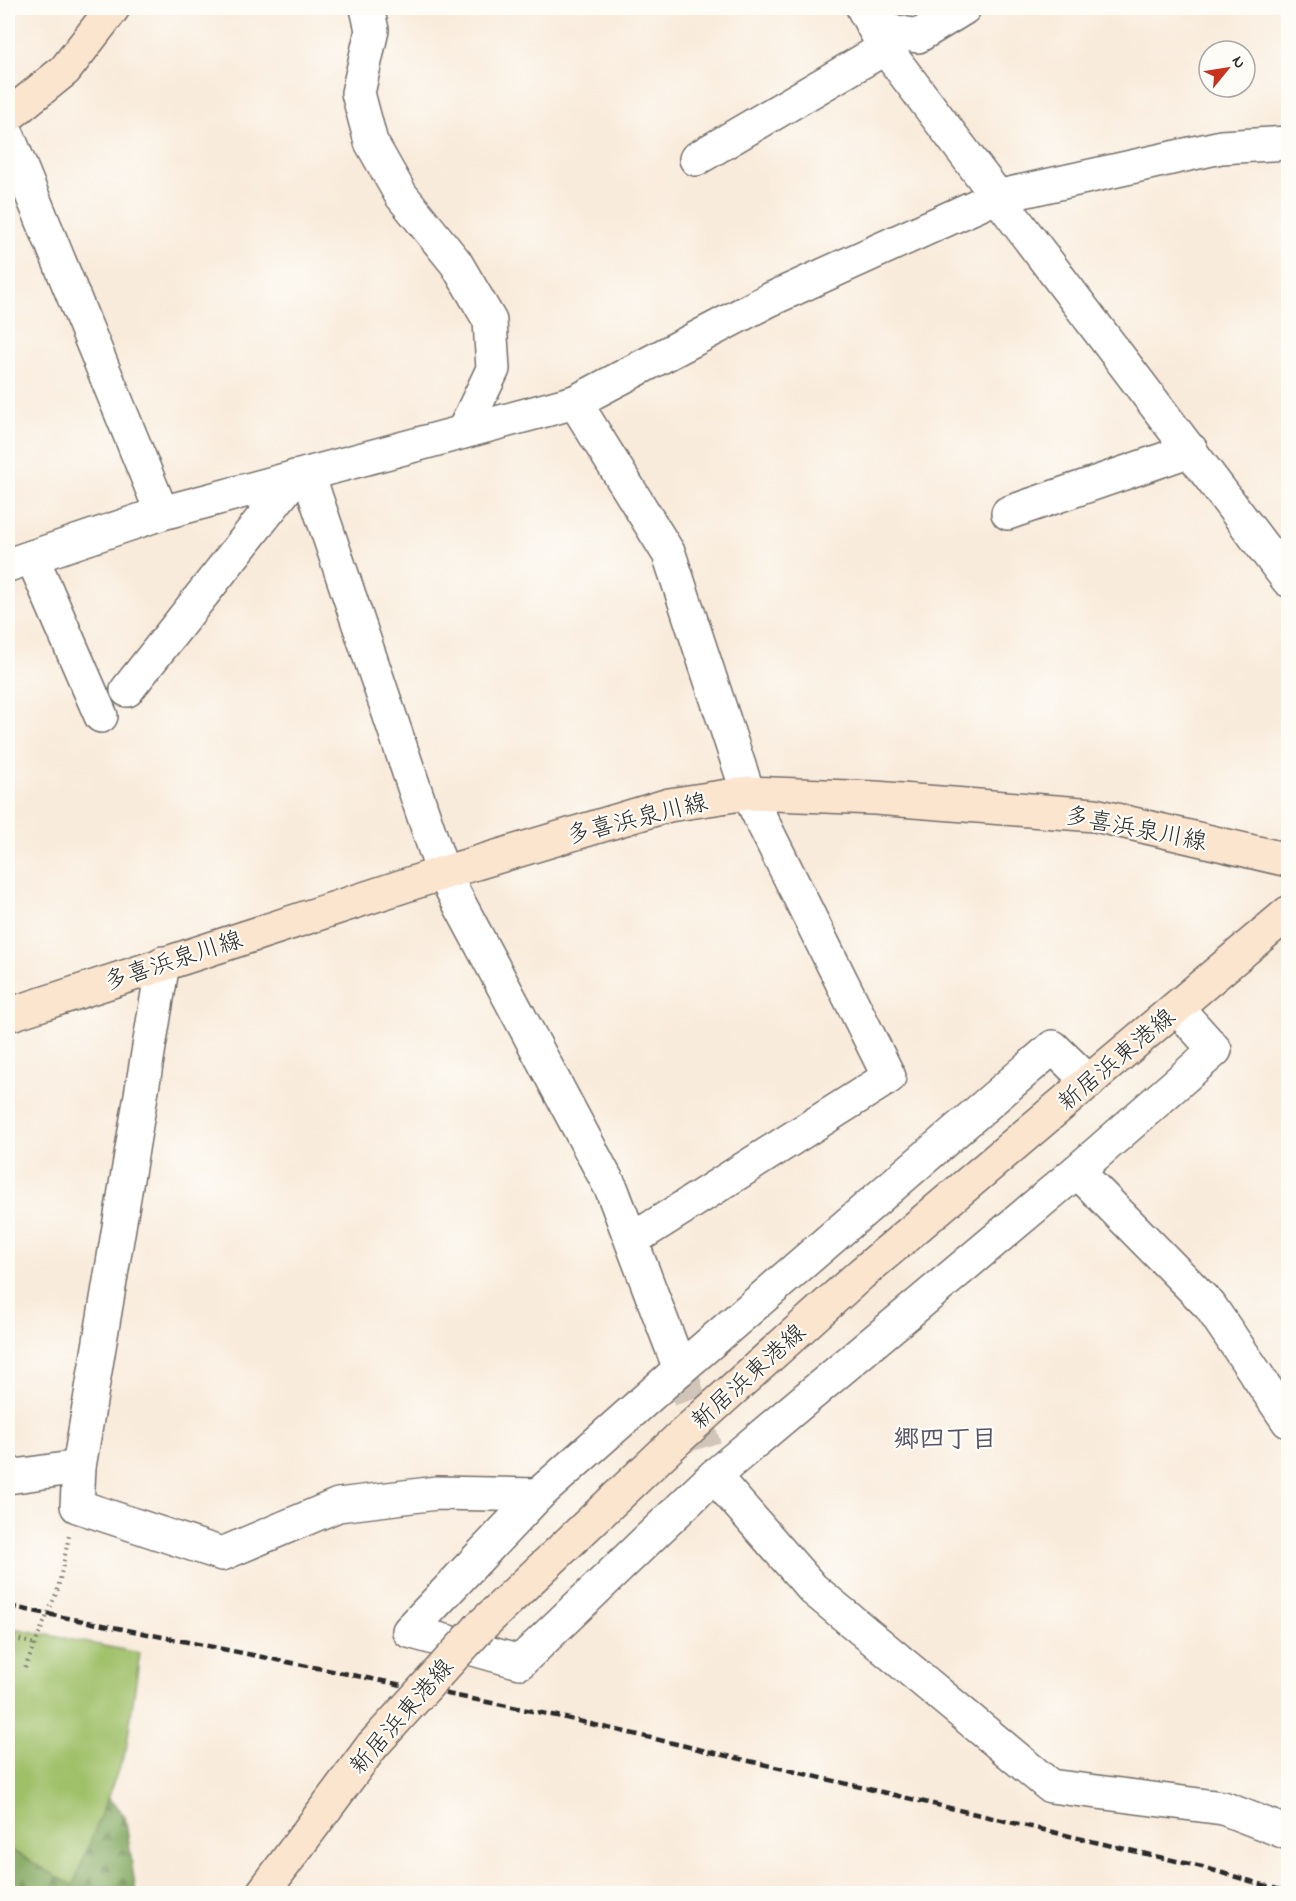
<svg xmlns="http://www.w3.org/2000/svg" width="1296" height="1901" font-family="'Indie Flower','Klee One',sans-serif">
  <style>
    .forest { fill: url(#forest-firs); stroke: #556844; stroke-width: 1.5 }
    .park { fill: #9fbf68; stroke: #65754a; stroke-width: 1.5 }
    .lines { fill: none; stroke-linecap: round; stroke-linejoin: round }
    .street-tunnel { stroke: #d0c5b8; stroke-width: 33; stroke-dasharray: 33 16; stroke-linecap: butt }
    .street-casing { stroke: #736e69; stroke-width: 36 }
    .secondary-casing { stroke: #736e69; stroke-width: 36 }
    .path { stroke: #736e69; stroke-width: 4; stroke-dasharray: 1.5 4.5; stroke-linecap: butt }
    .street { stroke: #fff; stroke-width: 33 }
    .secondary { stroke: #fce5cf; stroke-width: 33 }
    .rail { stroke: #2b2b2b; stroke-width: 4.5; stroke-dasharray: 9 4.5; stroke-linecap: butt }
    .secondary-bridge-casing { stroke: #736e69; stroke-width: 36; stroke-linecap: butt }
    .secondary-bridge { stroke: #fce5cf; stroke-width: 33 }
    .labels { text-anchor: middle; stroke-width: 4.5; stroke-linejoin: round; paint-order: stroke }
    .street-label { font-size: 24px; fill: #2b2b2b; stroke: #fdfcf7 }
    .neighbourhood-label { font-size: 26px; font-weight: bold; fill: #575364; stroke: #fdfcf7 }
  </style>
  <defs>
    <pattern id="forest-firs" width="22" height="20" patternUnits="userSpaceOnUse" patternTransform="scale(1.5)"><rect width="22" height="20" fill="#7fa65c"/><path d="M5 1l3.5 6h-7zM16 11l3.5 6h-7z" fill="#68874c"/></pattern>
  </defs>
  <rect width="100%" height="100%" fill="#fdfcf7"/>
  <filter id="ink" filterUnits="userSpaceOnUse"><feTurbulence type="fractalNoise" baseFrequency=".0167" numOctaves="2"/><feDisplacementMap in="SourceGraphic" scale="12" xChannelSelector="R" yChannelSelector="G"/><feConvolveMatrix kernelMatrix="1 2 1 2 8 2 1 2 1" color-interpolation-filters="sRGB"/></filter>
  <filter id="wash" filterUnits="userSpaceOnUse"><feTurbulence type="fractalNoise" baseFrequency=".008" numOctaves="4" result="noise"/><feDisplacementMap in="SourceGraphic" scale="24" xChannelSelector="R" yChannelSelector="G"/><feGaussianBlur stdDeviation="1.35" result="paint"/><feColorMatrix in="noise" values="0 0 0 0 0 0 0 0 0 0 0 0 0 0 0 0 0 1.4 0 .05"/><feComposite in="paint" operator="in"/></filter>
  <g filter="url(#wash)">
    <rect width="100%" height="100%" fill="#f9ebdb"/>
    <polygon class="forest" points="8,1701 17,1703 125,1816 136,1893 8,1893"/>
    <polygon class="park" points="8,1627 140,1653 126,1750 73,1886 8,1848"/>
  </g>
  <g filter="url(#ink)">
    <g class="lines">
      <polyline class="street-tunnel" points="680,1369 714,1476"/>
      <defs>
        <g id="street">
          <polyline points="367,8 372,30 358,93 371,142 401,195 456,263 490,321 493,369 463,432"/>
          <polyline points="863,8 885,48 1288,580"/>
          <polyline points="874,28 918,36 964,8"/>
          <polyline points="8,136 162,513"/>
          <polyline points="696,159 885,48"/>
          <polyline points="308,474 443,873 612,1190 680,1369"/>
          <polyline points="1008,513 1191,450"/>
          <polyline points="32,557 101,716"/>
          <polyline points="8,565 162,513 575,402"/>
          <polyline points="127,690 295,477"/>
          <polyline points="163,963 79,1467 77,1506 222,1554 338,1505 437,1493 538,1495"/>
          <polyline points="1089,1082 1053,1047 680,1369 538,1495 409,1631 520,1662 714,1476 1077,1171 1215,1050 1177,1008"/>
          <polyline points="1077,1171 1210,1306 1288,1421"/>
          <polyline points="632,1240 889,1077 748,793 669,554 575,402 769,300 996,197 1221,147 1288,143"/>
          <polyline points="714,1476 813,1589 1050,1786 1223,1808 1288,1833"/>
          <polyline points="8,1477 79,1467"/>
        </g>
        <g id="secondary">
          <polyline points="8,116 65,70 113,8"/>
          <polyline points="8,1015 443,873 669,805 748,793 875,798 1095,815 1288,860"/>
          <polyline points="480,1627 679,1438 861,1274 1288,913"/>
          <polyline points="262,1894 372,1746"/>
        </g>
      </defs>
      <use href="#street" class="street-casing"/>
      <use href="#secondary" class="secondary-casing"/>
      <g class="path">
        <polyline points="8,1637 35,1644"/>
        <polyline points="25,1668 58,1589 69,1536"/>
      </g>
      <use href="#street" class="street"/>
      <use href="#secondary" class="secondary"/>
      <polyline class="rail" points="8,1606 557,1716 1202,1867 1288,1892"/>
      <defs>
        <polyline id="secondary-bridge" points="372,1746 480,1627"/>
      </defs>
      <use href="#secondary-bridge" class="secondary-bridge-casing"/>
      <use href="#secondary-bridge" class="secondary-bridge"/>
    </g>
  </g>
  <g class="labels">
    <g class="street-label">
      <text transform="translate(637 818) rotate(-14)" y="8">多喜浜泉川線</text>
      <text transform="translate(1136 828) rotate(11)" y="8">多喜浜泉川線</text>
      <text transform="translate(173 960) rotate(-18)" y="8">多喜浜泉川線</text>
      <text transform="translate(1116 1059) rotate(-40)" y="8">新居浜東港線</text>
      <text transform="translate(748 1376) rotate(-42)" y="8">新居浜東港線</text>
      <text transform="translate(401 1716) rotate(-49)" y="8">新居浜東港線</text>
    </g>
    <g class="neighbourhood-label">
      <text x="945" y="1447">郷四丁目</text>
    </g>
  </g>
  <rect width="1296" height="1901" fill="none" stroke="#fdfcf7" stroke-width="30"/>
  <g transform="translate(1227 69) rotate(60)"><circle r="28" fill="#fdfcf7" stroke="#a9a8a5" stroke-width="1.5"/>
  <path d="M0-4.5L10 22L0 15L-10 22Z" fill="#c8321e"/>
  <text y="-9" font-size="16" font-weight="bold" text-anchor="middle" fill="#2b2b2b">N</text>
  </g>
</svg>
